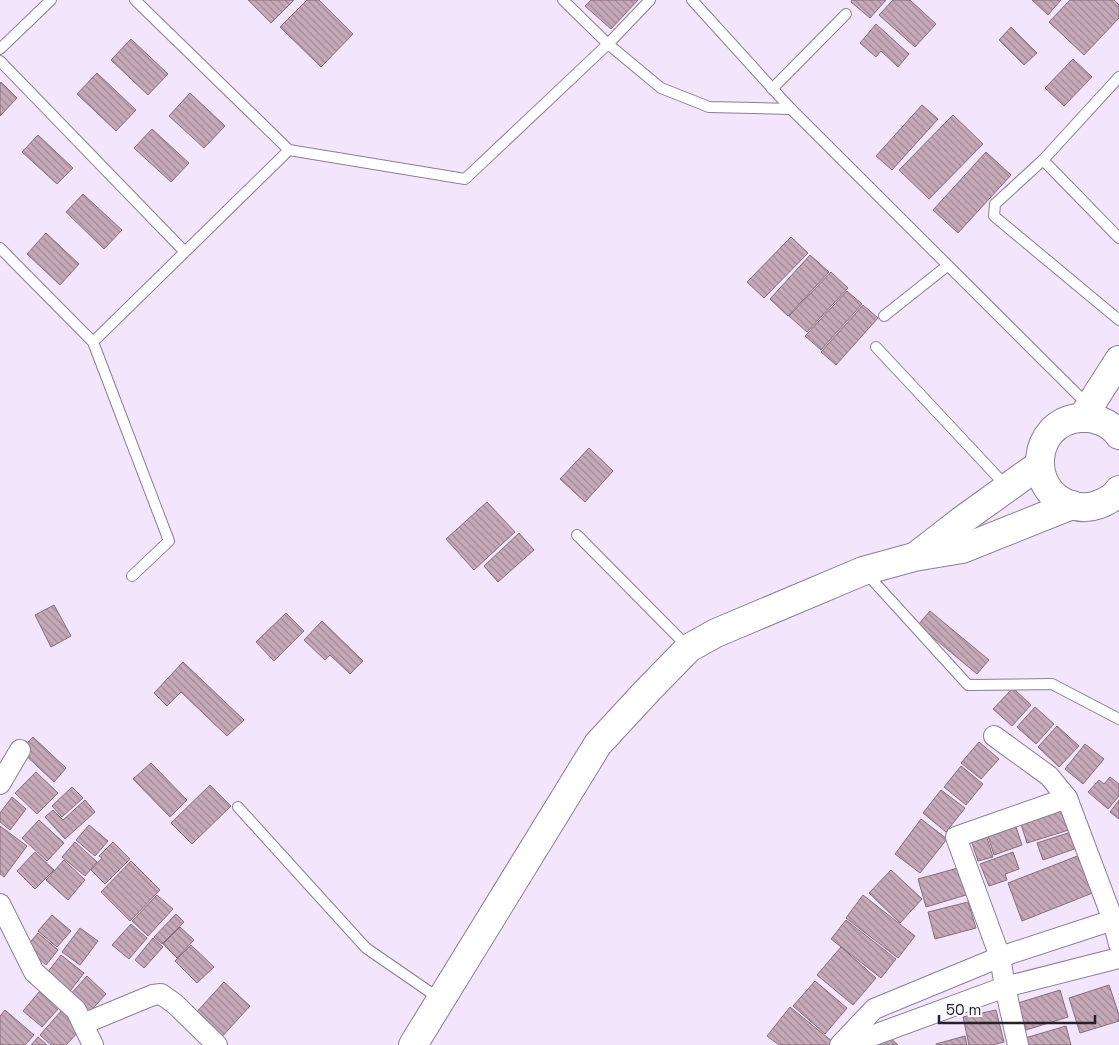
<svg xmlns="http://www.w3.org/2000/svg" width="1119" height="1045" font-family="'Space Grotesk',sans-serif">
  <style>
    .building { fill: url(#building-back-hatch); stroke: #886d7b }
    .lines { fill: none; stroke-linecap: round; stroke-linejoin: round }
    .lane-casing { stroke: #8c7d96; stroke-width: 12 }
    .street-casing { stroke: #8c7d96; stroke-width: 22 }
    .secondary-casing { stroke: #8c7d96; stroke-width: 30 }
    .lane { stroke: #fff; stroke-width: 10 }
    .street { stroke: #fff; stroke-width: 20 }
    .secondary { stroke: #fff; stroke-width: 28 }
  </style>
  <defs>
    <pattern id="building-back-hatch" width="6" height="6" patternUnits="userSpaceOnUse" patternTransform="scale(1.25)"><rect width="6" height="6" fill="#c6a9b8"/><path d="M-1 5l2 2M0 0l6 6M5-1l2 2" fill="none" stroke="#a18996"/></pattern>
  </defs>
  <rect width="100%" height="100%" fill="#f3e6fc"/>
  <g class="building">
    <polygon points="248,0 294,0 271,23"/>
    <polygon points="307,0 319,0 353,34 321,67 280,27"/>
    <polygon points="591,0 638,0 611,29 585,6"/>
    <polygon points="852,0 886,0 870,18 851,2"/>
    <polygon points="893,0 910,0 936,24 915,47 879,15"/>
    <polygon points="1032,0 1061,0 1048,15"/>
    <polygon points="1070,0 1114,0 1119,5 1119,18 1084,55 1049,22"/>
    <polygon points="876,24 909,54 898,67 881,51 876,57 860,43"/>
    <polygon points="1011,27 1037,53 1024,65 999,40"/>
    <polygon points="131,39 168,74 148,95 111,60"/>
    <polygon points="1073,59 1092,77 1064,106 1045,88"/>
    <polygon points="97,73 136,110 116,131 77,94"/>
    <polygon points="1,82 17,98 0,116 0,84"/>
    <polygon points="190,93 225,126 204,148 169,116"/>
    <polygon points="922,105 938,119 892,170 876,156"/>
    <polygon points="953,115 983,144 929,199 899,170"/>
    <polygon points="152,129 189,163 171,182 134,148"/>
    <polygon points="38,135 73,168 57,184 22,152"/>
    <polygon points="986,152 1011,175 958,233 933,210"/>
    <polygon points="83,194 122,230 104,249 66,212"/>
    <polygon points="46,233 79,264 60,285 27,254"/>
    <polygon points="791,237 808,253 764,298 747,282"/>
    <polygon points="810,255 829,272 788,316 770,299"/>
    <polygon points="831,272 848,288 807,332 789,316"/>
    <polygon points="847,291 862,304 821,350 805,336"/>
    <polygon points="863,305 878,318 836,365 821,352"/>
    <polygon points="589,448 613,471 585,502 560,479"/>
    <polygon points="487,502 515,532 474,570 446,539"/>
    <polygon points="519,533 534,550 498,582 484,566"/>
    <polygon points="54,605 71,636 51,647 35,615"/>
    <polygon points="930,611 989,660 977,674 918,625"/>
    <polygon points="286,613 304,631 274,661 256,642"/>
    <polygon points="322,621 363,661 350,674 330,655 325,660 304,640"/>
    <polygon points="183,662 244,720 227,736 181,692 167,706 154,693"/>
    <polygon points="1013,688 1031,705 1012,726 993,709"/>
    <polygon points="1035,707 1054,724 1036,744 1017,727"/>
    <polygon points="1057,726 1079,746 1059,767 1038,747"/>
    <polygon points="33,737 66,768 54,782 20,750"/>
    <polygon points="979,742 999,759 981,779 961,763"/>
    <polygon points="1085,744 1104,759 1083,784 1065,769"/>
    <polygon points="151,763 187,800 170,817 133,779"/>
    <polygon points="961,766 983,784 966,805 944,787"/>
    <polygon points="36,772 58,793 37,814 15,793"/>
    <polygon points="1110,777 1119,784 1119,796 1108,809 1088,792 1099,780 1104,784"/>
    <polygon points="210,785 231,806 192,844 171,823"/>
    <polygon points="72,787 83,798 62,817 52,806"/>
    <polygon points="941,790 965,808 946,832 923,813"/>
    <polygon points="12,797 26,809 10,830 0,822 0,813"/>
    <polygon points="85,800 95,812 65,839 45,817 53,810 63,820"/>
    <polygon points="1119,800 1119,819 1110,812"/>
    <polygon points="1064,806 1072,829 1027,843 1020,821"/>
    <polygon points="921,819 947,839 920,873 895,854"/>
    <polygon points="39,820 64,843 47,861 22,838"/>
    <polygon points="1015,824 1022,845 994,855 987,833"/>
    <polygon points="89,825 108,841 95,856 76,840"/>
    <polygon points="0,826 27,846 4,877 0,874"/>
    <polygon points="1077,830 1083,846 1043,860 1037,843"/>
    <polygon points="986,835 993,857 978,861 971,840"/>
    <polygon points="75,842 97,862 85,876 62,857"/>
    <polygon points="113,842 130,859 105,884 91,870 102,858 99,856"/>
    <polygon points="35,852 54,870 35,889 17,871"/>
    <polygon points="1013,852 1019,869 1005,874 1007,880 989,886 980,864"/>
    <polygon points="1080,855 1095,892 1022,921 1008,883"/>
    <polygon points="64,860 85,880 68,900 46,880"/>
    <polygon points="131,861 160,890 130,921 101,892"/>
    <polygon points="958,868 966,895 926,907 918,879"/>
    <polygon points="891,870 922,899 900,923 869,893"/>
    <polygon points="157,895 173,909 148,936 132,921"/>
    <polygon points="863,895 915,936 898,958 846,918"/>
    <polygon points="968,902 976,928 935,939 928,912"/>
    <polygon points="176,914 184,922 162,944 154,937"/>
    <polygon points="52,915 71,931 57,947 38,931"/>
    <polygon points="846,920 896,959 881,978 831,939"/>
    <polygon points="131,924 147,938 129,959 112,945"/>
    <polygon points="180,927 194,940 177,958 163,944"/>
    <polygon points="80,928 98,941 80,965 62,952"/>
    <polygon points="38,933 58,950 46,965 26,947"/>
    <polygon points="153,938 163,947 144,968 135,960"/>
    <polygon points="191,945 214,967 197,983 175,961"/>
    <polygon points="841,947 876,978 853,1005 817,975"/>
    <polygon points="61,955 84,973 67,995 44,977"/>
    <polygon points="87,976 106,994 86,1016 67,998"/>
    <polygon points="815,981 847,1008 825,1034 793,1006"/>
    <polygon points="224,982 250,1006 220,1039 194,1015"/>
    <polygon points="1109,985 1119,1015 1119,1021 1080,1033 1069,998"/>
    <polygon points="1060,990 1068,1017 1026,1030 1018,1003"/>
    <polygon points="40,991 59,1008 42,1027 23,1011"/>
    <polygon points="790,1007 833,1042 831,1045 779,1045 767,1036"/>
    <polygon points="5,1010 34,1035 25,1045 0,1045 0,1016"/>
    <polygon points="62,1010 82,1028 66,1045 51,1045 40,1035"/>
    <polygon points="996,1010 1004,1042 993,1045 969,1045 963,1017"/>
    <polygon points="1066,1026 1071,1045 1027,1045 1025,1038"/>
    <polygon points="888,1036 898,1045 879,1045"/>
    <polygon points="965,1036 967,1045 936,1045 936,1044"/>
    <polygon points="38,1037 47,1045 31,1045"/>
  </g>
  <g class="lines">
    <defs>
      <g id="lane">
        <polyline points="135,0 289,150"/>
        <polyline points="563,0 608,44 661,88 709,107 791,109"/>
        <polyline points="692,0 791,109 1089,406"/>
        <polyline points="0,49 51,0"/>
        <polyline points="0,61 184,251"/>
        <polyline points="1119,77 1043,160 995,204 994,216 1119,320"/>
        <polyline points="772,89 846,14"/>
        <polyline points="1043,160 1119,238"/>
        <polyline points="0,248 93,342 169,541 132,576"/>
        <polyline points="884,316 947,266"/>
        <polyline points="93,342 289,150 465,179 608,44 650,0"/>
        <polyline points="876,347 1007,487"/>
        <polyline points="577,535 688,647"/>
        <polyline points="866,573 968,685 1052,684 1119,719"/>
        <polyline points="238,807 366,948 440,999"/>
      </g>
      <g id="street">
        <polyline points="994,736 1049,776 1067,798 1113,920 1119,944"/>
        <polyline points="0,784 20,750"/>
        <polyline points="0,904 34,972 76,1010 93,1045"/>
        <polyline points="83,1024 153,995 161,994 175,1004 217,1045"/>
        <polyline points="840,1045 874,1009 1000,957 1113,920"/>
        <polyline points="847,1045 1005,987 1119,958"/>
        <polyline points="1018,1045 1005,987 1000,957 956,837 1067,798"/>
      </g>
      <g id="secondary">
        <polyline points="1082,418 1119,360"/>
        <path d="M1119,435C1110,422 1094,417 1079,418C1031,423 1026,491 1071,505C1080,508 1089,508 1097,505C1106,502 1114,498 1119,490"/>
        <polyline points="916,556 961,521 1039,465"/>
        <polyline points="413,1045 598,744 648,690 689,648 716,633 863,571 914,557 962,549 1072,505"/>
      </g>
    </defs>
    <use href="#lane" class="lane-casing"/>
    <use href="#street" class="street-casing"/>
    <use href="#secondary" class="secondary-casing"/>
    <use href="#lane" class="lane"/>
    <use href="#street" class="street"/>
    <use href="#secondary" class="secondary"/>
  </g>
  <path d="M939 1015v8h156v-8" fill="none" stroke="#26202a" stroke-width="2.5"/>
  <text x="946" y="1015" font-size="15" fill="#26202a" stroke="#fbf8fd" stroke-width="4" paint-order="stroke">50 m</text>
</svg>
